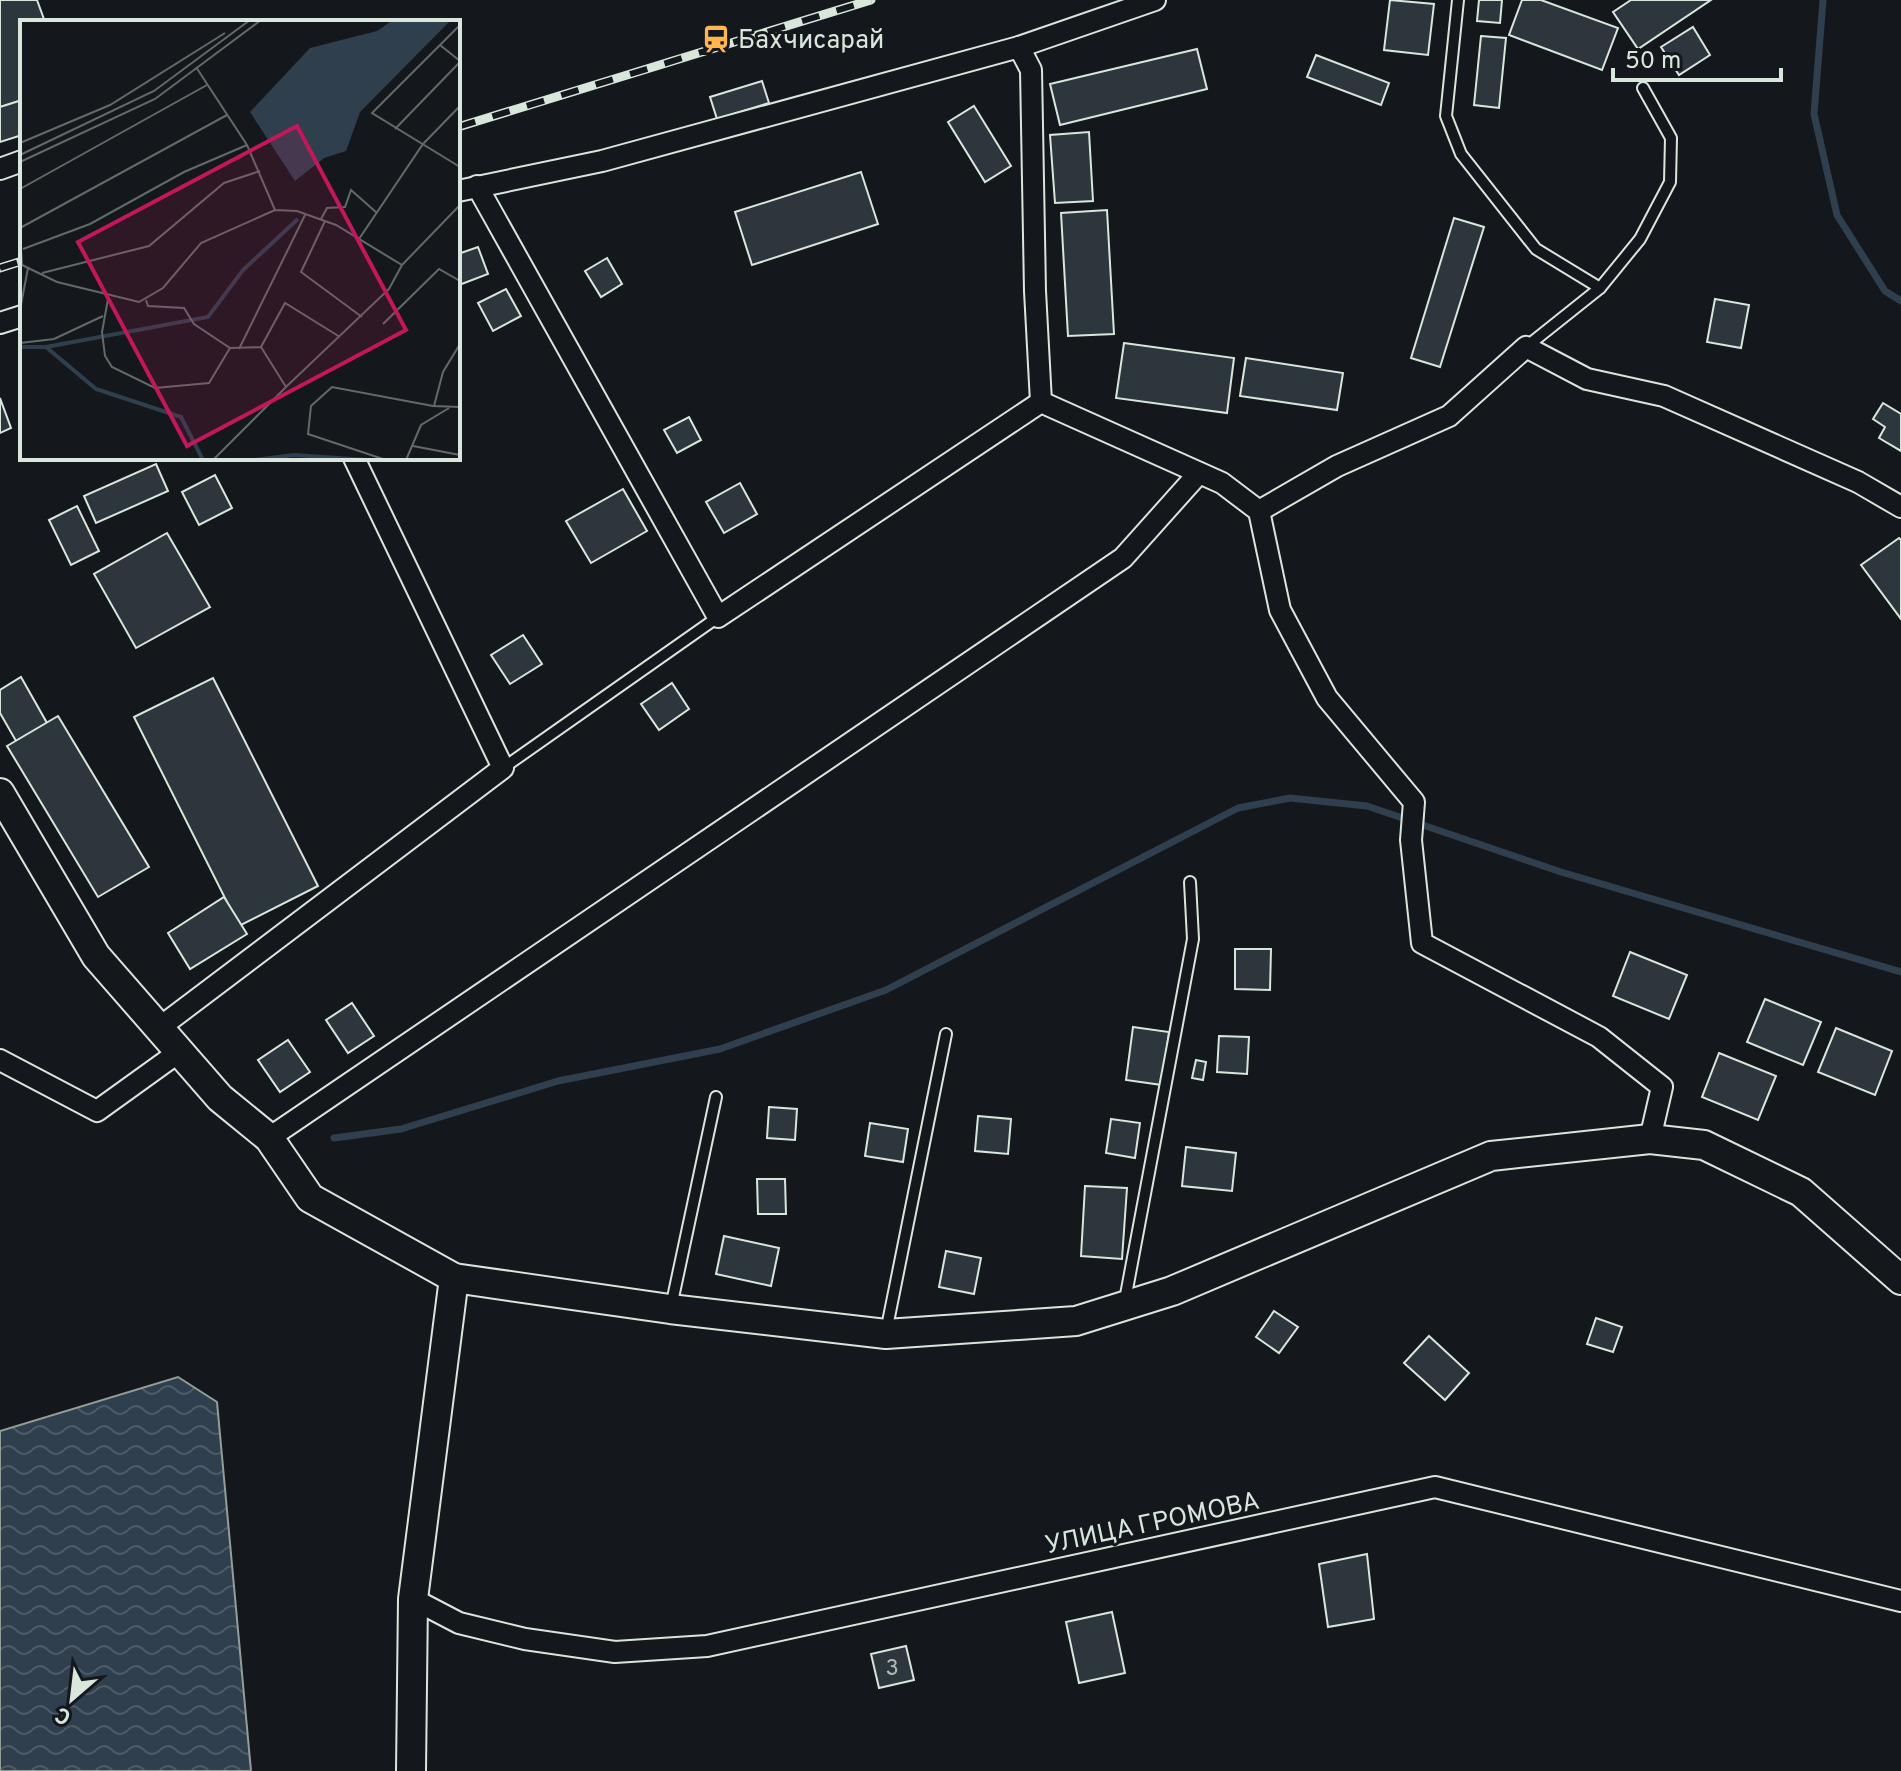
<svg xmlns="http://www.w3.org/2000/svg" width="1901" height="1771" font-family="Overpass,sans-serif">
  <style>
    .water { fill: url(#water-waves); stroke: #939e99; stroke-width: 2 }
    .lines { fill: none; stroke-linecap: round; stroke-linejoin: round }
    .stream { stroke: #2f3f4d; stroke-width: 7 }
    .building { fill: #2c363c; stroke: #d8e6dc; stroke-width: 2 }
    .lane-casing { stroke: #d8e6dc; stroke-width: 14 }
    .street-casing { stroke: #d8e6dc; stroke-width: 24 }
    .secondary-casing { stroke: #d8e6dc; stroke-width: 32 }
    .lane { stroke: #14181c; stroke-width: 10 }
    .street { stroke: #14181c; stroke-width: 20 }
    .secondary { stroke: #14181c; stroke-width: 28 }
    .rail-casing { stroke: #d8e6dc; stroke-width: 9 }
    .rail { stroke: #14181c; stroke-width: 6; stroke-dasharray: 18; stroke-linecap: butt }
    .labels { text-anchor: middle; stroke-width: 6; stroke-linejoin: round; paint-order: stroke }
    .number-label { font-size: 22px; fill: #adbab4 }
    .poi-label { font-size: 26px; fill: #d8e6dc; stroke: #14181c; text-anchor: start }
    .street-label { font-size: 26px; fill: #d8e6dc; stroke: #14181c }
    .inset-river { fill: none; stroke: #2f3f4d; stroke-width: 4 }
    .inset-road { fill: none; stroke: #626a69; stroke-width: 2 }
    .view { fill: #c2185b; fill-opacity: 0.15; stroke: #c2185b; stroke-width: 4 }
    .inset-edge { fill: none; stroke: #d8e6dc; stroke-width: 4 }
  </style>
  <defs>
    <pattern id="water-waves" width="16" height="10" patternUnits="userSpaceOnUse" patternTransform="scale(2)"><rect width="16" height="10" fill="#2f3f4d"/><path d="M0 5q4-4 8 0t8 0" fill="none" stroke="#4c5b66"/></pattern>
  </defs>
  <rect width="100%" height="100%" fill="#14181c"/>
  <polygon class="water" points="178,1377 217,1402 251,1771 0,1771 0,1431"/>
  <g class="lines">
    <g class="stream">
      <polyline points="1823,0 1814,114 1837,215 1885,291 1901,301"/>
      <polyline points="334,1138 401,1129 558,1081 720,1049 886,990 1238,808 1290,798 1367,806 1561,872 1901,972"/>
    </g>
  </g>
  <g class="building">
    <polygon points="0,0 37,0 45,22 22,22 22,100 0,107"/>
    <polygon points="1390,0 1434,4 1428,55 1384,50"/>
    <polygon points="1479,0 1502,0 1500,23 1477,21"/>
    <polygon points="1522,0 1541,0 1618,28 1602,70 1509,35"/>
    <polygon points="1631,0 1711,0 1638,49 1613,12"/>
    <polygon points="1693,27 1710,55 1679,75 1661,47"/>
    <polygon points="1481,36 1506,38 1499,108 1474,105"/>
    <polygon points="1197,49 1207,89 1060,125 1050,84"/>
    <polygon points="1316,55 1389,83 1381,105 1307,77"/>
    <polygon points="762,81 769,103 717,119 710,97"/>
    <polygon points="22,100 22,135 0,142 0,107"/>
    <polygon points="974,106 1011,166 985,182 948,122"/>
    <polygon points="1089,132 1093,201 1055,203 1050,135"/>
    <polygon points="861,172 878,224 752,265 735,212"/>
    <polygon points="1107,210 1114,334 1068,336 1061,213"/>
    <polygon points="1454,218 1484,227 1440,367 1411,358"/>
    <polygon points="478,247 488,274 459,285 458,254"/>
    <polygon points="607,258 622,284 601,297 585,271"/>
    <polygon points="506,289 521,316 493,331 478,303"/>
    <polygon points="1715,299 1749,305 1741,348 1707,342"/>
    <polygon points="1124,343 1234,358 1227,413 1116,398"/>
    <polygon points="1246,358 1343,373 1337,410 1240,396"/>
    <polygon points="0,398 11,428 0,433"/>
    <polygon points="1883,403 1901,414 1901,451 1879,438 1885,427 1873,419"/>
    <polygon points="689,417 701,440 677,453 664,430"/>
    <polygon points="156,464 168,491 96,523 84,496"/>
    <polygon points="215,475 232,508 199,525 182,492"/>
    <polygon points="740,483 757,514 724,533 706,502"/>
    <polygon points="623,489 647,531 591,563 566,521"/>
    <polygon points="77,506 99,551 71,565 49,520"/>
    <polygon points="167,533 210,607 136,648 94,574"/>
    <polygon points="1899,538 1901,540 1901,619 1861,565"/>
    <polygon points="523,635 542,664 510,684 491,655"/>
    <polygon points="21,677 47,723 16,741 0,713 0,690"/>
    <polygon points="213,678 318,886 239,926 134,717"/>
    <polygon points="672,683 689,709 659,730 641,704"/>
    <polygon points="58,716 149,867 98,897 7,746"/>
    <polygon points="224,897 247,934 190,969 168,933"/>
    <polygon points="1235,949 1271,949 1270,990 1235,989"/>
    <polygon points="1630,952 1687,975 1669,1019 1613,996"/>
    <polygon points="1765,999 1821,1022 1803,1065 1747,1042"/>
    <polygon points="352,1003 374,1036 348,1053 326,1020"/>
    <polygon points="1133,1027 1169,1032 1162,1085 1126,1080"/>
    <polygon points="1836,1028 1892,1051 1875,1095 1818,1072"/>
    <polygon points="1219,1036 1249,1037 1247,1074 1217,1072"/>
    <polygon points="288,1040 310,1072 280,1092 258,1060"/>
    <polygon points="1719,1053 1776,1076 1758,1120 1702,1097"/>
    <polygon points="1196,1060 1206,1062 1203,1080 1192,1078"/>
    <polygon points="769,1107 797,1109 795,1140 767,1138"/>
    <polygon points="978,1116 1011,1119 1008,1154 975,1151"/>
    <polygon points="1111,1119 1140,1123 1135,1158 1106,1153"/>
    <polygon points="870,1123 908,1129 903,1162 865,1156"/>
    <polygon points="1186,1147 1236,1153 1232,1191 1182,1186"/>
    <polygon points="757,1179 785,1179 786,1214 758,1214"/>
    <polygon points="1085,1186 1127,1188 1122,1259 1081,1256"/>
    <polygon points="724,1236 779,1248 771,1286 716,1274"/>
    <polygon points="946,1251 981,1258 974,1294 939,1287"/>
    <polygon points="1274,1311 1298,1327 1279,1353 1256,1337"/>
    <polygon points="1596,1318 1622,1327 1613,1352 1587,1344"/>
    <polygon points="1429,1336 1469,1373 1445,1400 1404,1363"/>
    <polygon points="1367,1554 1374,1619 1328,1627 1319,1564"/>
    <polygon points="1112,1612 1125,1673 1079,1683 1066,1622"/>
    <polygon points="906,1646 914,1680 879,1688 871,1654"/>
  </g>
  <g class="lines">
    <defs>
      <g id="lane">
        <polyline points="1458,0 1446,116 1461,154 1536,249 1600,288"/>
        <polyline points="1526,347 1600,288 1640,239 1670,182 1671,138 1643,88"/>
        <polyline points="503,768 718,617"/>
        <polyline points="1125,1300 1193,939 1190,882"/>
        <polyline points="671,1307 716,1097"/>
        <polyline points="886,1332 946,1034"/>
      </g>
      <g id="street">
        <polyline points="1019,47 1155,0"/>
        <polyline points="0,169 22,161"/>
        <polyline points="477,186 718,617 1041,402 1222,483 1259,511 1280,610 1327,698 1414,802 1411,840 1422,943 1599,1037 1662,1087 1650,1139"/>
        <polyline points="458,191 602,161 1019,47 1031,70 1035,291 1041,402"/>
        <polyline points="0,323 22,316"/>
        <polyline points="1259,511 1337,466 1449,416 1526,347 1587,379 1664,396 1858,482 1901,507"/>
        <polyline points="159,1028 503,768 354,458"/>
        <polyline points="0,1060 97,1111 179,1052"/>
        <polyline points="269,1138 1123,558 1199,473"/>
        <polyline points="413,1599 459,1623 525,1639 615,1652 707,1646 1435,1487 1901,1601"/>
      </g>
      <g id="secondary">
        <polyline points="0,793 96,956 220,1098 269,1138 310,1198 454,1278 670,1309 886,1334 1076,1321 1172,1291 1491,1156 1650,1139 1704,1145 1801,1192 1901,1280"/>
        <polyline points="411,1771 413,1599 454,1278"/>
      </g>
    </defs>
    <use href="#lane" class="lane-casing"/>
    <use href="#street" class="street-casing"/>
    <use href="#secondary" class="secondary-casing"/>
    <use href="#lane" class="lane"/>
    <use href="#street" class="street"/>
    <use href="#secondary" class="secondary"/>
    <defs>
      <g id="rail">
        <polyline points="458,127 871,0"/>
        <polyline points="0,268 22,261"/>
      </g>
    </defs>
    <use href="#rail" class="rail-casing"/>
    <use href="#rail" class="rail"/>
  </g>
  <defs>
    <symbol id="station-bare" viewBox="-9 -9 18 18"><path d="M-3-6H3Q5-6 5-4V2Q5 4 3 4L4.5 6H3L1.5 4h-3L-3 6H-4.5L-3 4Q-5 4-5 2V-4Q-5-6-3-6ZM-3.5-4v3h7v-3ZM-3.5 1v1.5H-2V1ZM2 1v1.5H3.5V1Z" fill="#ffb74d" stroke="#14181c" stroke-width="2.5" paint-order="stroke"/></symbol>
  </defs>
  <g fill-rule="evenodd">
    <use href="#station-bare" x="696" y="19" width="40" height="40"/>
  </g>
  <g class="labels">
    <g class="number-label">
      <text x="892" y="1675">3</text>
    </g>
    <g class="poi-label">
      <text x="738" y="48">Бахчисарай</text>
    </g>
    <g class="street-label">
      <text transform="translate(1152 1522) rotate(-12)" y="9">УЛИЦА ГРОМОВА</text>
    </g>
  </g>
  <g transform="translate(20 20)">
    <rect width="440" height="440" fill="#14181c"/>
    <path d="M373,0H431L340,92L326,131L304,138L275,161L230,92L290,28L357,11Z" fill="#2f3f4d"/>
    <path class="inset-river" d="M0,327H26L76,369L161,397L183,440M26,327L188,297L223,250L278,199M234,440L274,435L347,440"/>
    <path class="inset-road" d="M440,5L352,93L440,147M420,25L440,41M176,47L227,125L255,190M375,109L440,42M0,123L90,85L205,13M0,135L134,71L230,0M0,142L135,79L241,0M0,169L187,65M301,199L307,188L325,187L331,170L357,193M305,201L281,252L342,297M0,208L207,95M0,212L2,245M339,219L403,124L440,86M3,229L70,204L164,152L227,125M0,244L37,262L119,282L143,268L181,223L255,190L277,191L316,205L382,245L440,185M22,253L129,226L204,163L240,151M88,279L82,312L85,336L92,347L135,368L189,363L210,328M126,280L128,286L164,288L174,304L210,328L241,327L265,283L320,317M0,290L8,248M363,304L419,249L440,261M0,323L34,319L83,296M440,324L423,352L414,386L440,387M241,327L266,367L369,269L382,245M219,329L285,195M393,426L440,435M193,440L266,367M366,440L288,414L291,386L312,367L413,386M386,440L401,405L429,388"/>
    <path class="view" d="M277,106L386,310L167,426L58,222Z"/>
    <rect width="440" height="440" class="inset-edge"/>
  </g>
  <g transform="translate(72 1699) rotate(208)" stroke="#14181c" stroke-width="6" paint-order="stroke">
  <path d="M0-6L14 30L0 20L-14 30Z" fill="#d8e6dc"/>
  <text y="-12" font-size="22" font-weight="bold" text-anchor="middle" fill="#d8e6dc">С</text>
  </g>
  <path d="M1613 68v12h168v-12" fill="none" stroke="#d8e6dc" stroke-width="4"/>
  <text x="1625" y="68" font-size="24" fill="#d8e6dc" stroke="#14181c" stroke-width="6" paint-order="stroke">50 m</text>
</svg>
